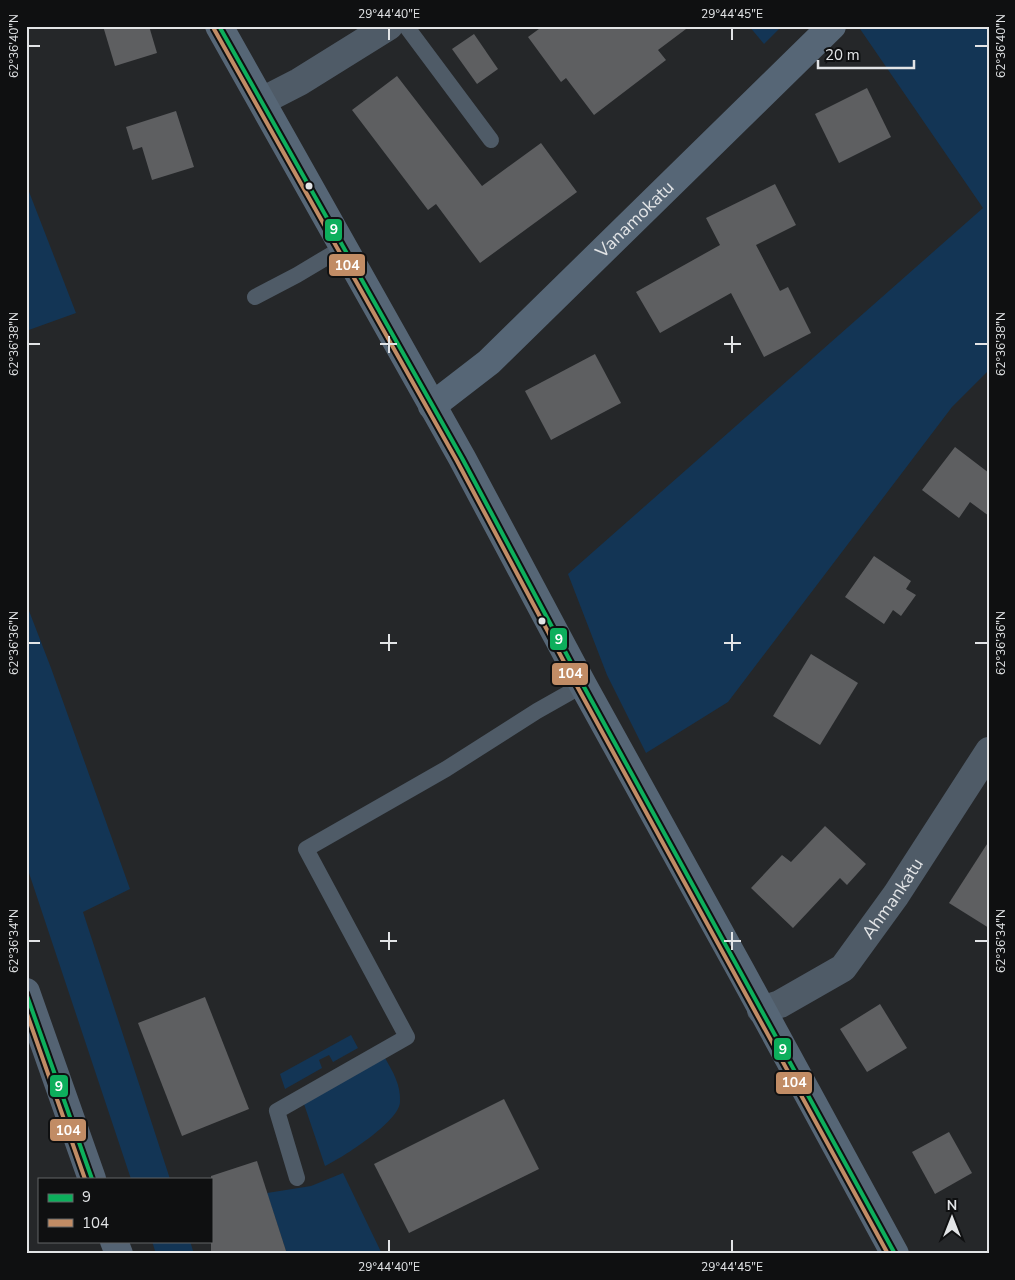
<svg xmlns="http://www.w3.org/2000/svg" width="1015" height="1280" font-family="'Nunito Sans',sans-serif">
  <style>
    .green { fill: #133555 }
    .building { fill: #5e5f61 }
    .lines { fill: none; stroke-linecap: round; stroke-linejoin: round }
    .lane { stroke: #4f5b67; stroke-width: 16 }
    .street { stroke: #4f5b67; stroke-width: 28 }
    .secondary { stroke: #566676; stroke-width: 28 }
    .primary { stroke: #546373; stroke-width: 28 }
    .bus-1-casing { stroke: #0f1011; stroke-width: 8 }
    .bus-2-casing { stroke: #0f1011; stroke-width: 8 }
    .bus-1 { stroke: #0daf5c; stroke-width: 4 }
    .bus-2 { stroke: #c18c65; stroke-width: 4 }
    .ticks { fill: none; stroke: #e2e4e6; stroke-width: 2 }
    .bus-dot { fill: #e2e4e6; stroke: #0f1011; stroke-width: 2 }
    .labels { text-anchor: middle; stroke-width: 5; stroke-linejoin: round; paint-order: stroke }
    .street-label { font-size: 18px; fill: #e2e4e6; stroke: #0f1011 }
    .line-badge { stroke: #0f1011; stroke-width: 2 }
    .badge-label { font-size: 14px; text-anchor: middle; font-weight: bold; fill: #fff }
    .neatline { fill: none; stroke: #e2e4e6; stroke-width: 2 }
    .ticks-label { font-size: 12px; text-anchor: middle; fill: #e2e4e6 }
  </style>
  <rect width="100%" height="100%" fill="#252729"/>
  <g class="green">
    <polygon points="749,26 782,26 764,44"/>
    <polygon points="858,26 989,26 989,370 952,407 728,702 646,753 607,675 568,574 983,208"/>
    <polygon points="26,184 76,313 26,331"/>
    <polygon points="26,603 51,668 130,889 83,912 170,1179 131,1179 26,864"/>
    <polygon points="351,1035 358,1048 333,1062 329,1055 319,1060 322,1068 285,1089 280,1074"/>
    <path d="M385,1058C393,1072 401,1085 400,1102C399,1122 342,1158 325,1166L304,1104Z"/>
    <polygon points="343,1173 382,1254 287,1254 267,1193 311,1186"/>
    <polygon points="152,1241 190,1241 194,1254 156,1254"/>
  </g>
  <g class="building">
    <polygon points="103,26 149,26 157,53 115,66"/>
    <polygon points="543,26 690,26 658,50 666,60 594,115 566,78 561,82 528,37"/>
    <polygon points="474,34 498,69 477,84 452,49"/>
    <polygon points="397,76 482,186 541,143 577,192 480,263 436,204 428,210 352,110"/>
    <polygon points="867,88 891,137 839,163 815,114"/>
    <polygon points="176,111 194,167 152,180 142,147 133,150 126,127"/>
    <polygon points="775,184 796,225 756,245 780,291 788,287 811,333 764,357 731,293 660,333 636,292 720,245 706,218"/>
    <polygon points="595,354 621,403 551,440 525,391"/>
    <polygon points="955,447 989,473 989,516 970,502 959,518 922,490"/>
    <polygon points="874,556 911,581 906,589 916,595 901,616 893,610 884,624 845,597"/>
    <polygon points="811,654 858,683 820,745 773,716"/>
    <polygon points="825,826 866,864 847,885 840,878 793,928 751,888 782,855 791,862"/>
    <polygon points="989,841 989,928 949,903"/>
    <polygon points="205,997 249,1109 182,1136 138,1023"/>
    <polygon points="880,1004 907,1048 867,1072 840,1029"/>
    <polygon points="504,1099 539,1169 409,1233 374,1164"/>
    <polygon points="949,1132 972,1173 935,1194 912,1152"/>
    <polygon points="257,1161 287,1254 211,1254 211,1176"/>
  </g>
  <g class="lines">
    <g class="lane">
      <polyline points="406,26 491,140"/>
      <polyline points="255,297 297,275 344,247"/>
      <polyline points="297,1178 277,1111 407,1037 306,849 446,769 537,711 583,685"/>
    </g>
    <g class="street">
      <polyline points="262,101 299,82 389,26"/>
      <path id="s1" d="M761,1010L780,1004L843,968L896,895L989,751"/>
    </g>
    <g class="secondary">
      <polyline points="219,26 462,458 583,685 741,971 895,1254"/>
      <path id="s2" d="M432,406L489,362L832,26"/>
    </g>
    <g class="primary">
      <polyline points="26,992 92,1179"/>
      <polyline points="114,1241 119,1254"/>
    </g>
    <defs>
      <g id="bus-1">
        <polyline points="219,26 462,458 583,685 895,1254"/>
        <polyline points="26,993 92,1179"/>
      </g>
      <g id="bus-2">
        <polyline points="214,29 457,461 578,688 888,1254"/>
        <polyline points="26,1011 85,1179"/>
      </g>
    </defs>
    <use href="#bus-1" class="bus-1-casing"/>
    <use href="#bus-2" class="bus-2-casing"/>
    <use href="#bus-1" class="bus-1"/>
    <use href="#bus-2" class="bus-2"/>
  </g>
  <path class="ticks" d="M389,28V40M732,28V40M28,46H40M975,46H988M389,336V353M732,336V353M28,344H40M380,344H397M724,344H741M975,344H988M389,634V651M732,634V651M28,643H40M380,643H397M724,643H741M975,643H988M389,932V950M732,932V950M28,941H40M380,941H397M724,941H741M975,941H988M389,1240V1252M732,1240V1252"/>
  <g class="bus-dot">
    <circle cx="309" cy="186" r="4.5"/>
    <circle cx="542" cy="621" r="4.5"/>
  </g>
  <g class="labels">
    <g class="street-label">
      <text dy="6" stroke="none"><textPath href="#s2" startOffset="276">Vanamokatu</textPath></text>
      <text dy="6" stroke="none"><textPath href="#s1" startOffset="178">Ahmankatu</textPath></text>
    </g>
  </g>
  <g class="line-badge">
    <rect x="324" y="218" width="19" height="24" rx="5" fill="#0daf5c"/>
    <rect x="328" y="253" width="38" height="24" rx="5" fill="#c18c65"/>
    <rect x="549" y="627" width="19" height="24" rx="5" fill="#0daf5c"/>
    <rect x="551" y="662" width="38" height="24" rx="5" fill="#c18c65"/>
    <rect x="773" y="1037" width="19" height="24" rx="5" fill="#0daf5c"/>
    <rect x="775" y="1071" width="38" height="24" rx="5" fill="#c18c65"/>
    <rect x="49" y="1074" width="20" height="24" rx="5" fill="#0daf5c"/>
    <rect x="49" y="1118" width="38" height="24" rx="5" fill="#c18c65"/>
  </g>
  <g class="badge-label">
    <text x="334" y="234">9</text>
    <text x="347" y="270">104</text>
    <text x="559" y="644">9</text>
    <text x="570" y="678">104</text>
    <text x="783" y="1054">9</text>
    <text x="794" y="1087">104</text>
    <text x="59" y="1091">9</text>
    <text x="68" y="1135">104</text>
  </g>
  <rect width="1015" height="1280" fill="none" stroke="#0f1011" stroke-width="55"/>
  <rect x="38" y="1178" width="175" height="65" fill="#0f1011" stroke="#636566"/>
  <rect x="48" y="1194" width="25" height="8" fill="#0daf5c" stroke="#636566"/>
  <text x="82" y="1202" font-size="15" fill="#e2e4e6">9</text>
  <rect x="48" y="1219" width="25" height="8" fill="#c18c65" stroke="#636566"/>
  <text x="82" y="1228" font-size="15" fill="#e2e4e6">104</text>
  <g transform="translate(952 1218)" stroke="#0f1011" stroke-width="4" paint-order="stroke">
  <path d="M0-4L9 19L0 12L-9 19Z" fill="#e2e4e6"/>
  <text y="-8" font-size="14" font-weight="bold" text-anchor="middle" fill="#e2e4e6">N</text>
  </g>
  <path d="M818 60v8h96v-8" fill="none" stroke="#e2e4e6" stroke-width="2.5"/>
  <text x="825" y="60" font-size="15" fill="#e2e4e6" stroke="#0f1011" stroke-width="4" paint-order="stroke">20 m</text>
  <rect x="28" y="28" width="960" height="1224" class="neatline"/>
  <g class="ticks-label">
    <text x="389" y="18">29°44'40"E</text>
    <text x="732" y="18">29°44'45"E</text>
    <text transform="translate(14 46) rotate(-90)" y="4">62°36'40"N</text>
    <text transform="translate(1001 46) rotate(-90)" y="4">62°36'40"N</text>
    <text transform="translate(14 344) rotate(-90)" y="4">62°36'38"N</text>
    <text transform="translate(1001 344) rotate(-90)" y="4">62°36'38"N</text>
    <text transform="translate(14 643) rotate(-90)" y="4">62°36'36"N</text>
    <text transform="translate(1001 643) rotate(-90)" y="4">62°36'36"N</text>
    <text transform="translate(14 941) rotate(-90)" y="4">62°36'34"N</text>
    <text transform="translate(1001 941) rotate(-90)" y="4">62°36'34"N</text>
    <text x="389" y="1271">29°44'40"E</text>
    <text x="732" y="1271">29°44'45"E</text>
  </g>
</svg>
